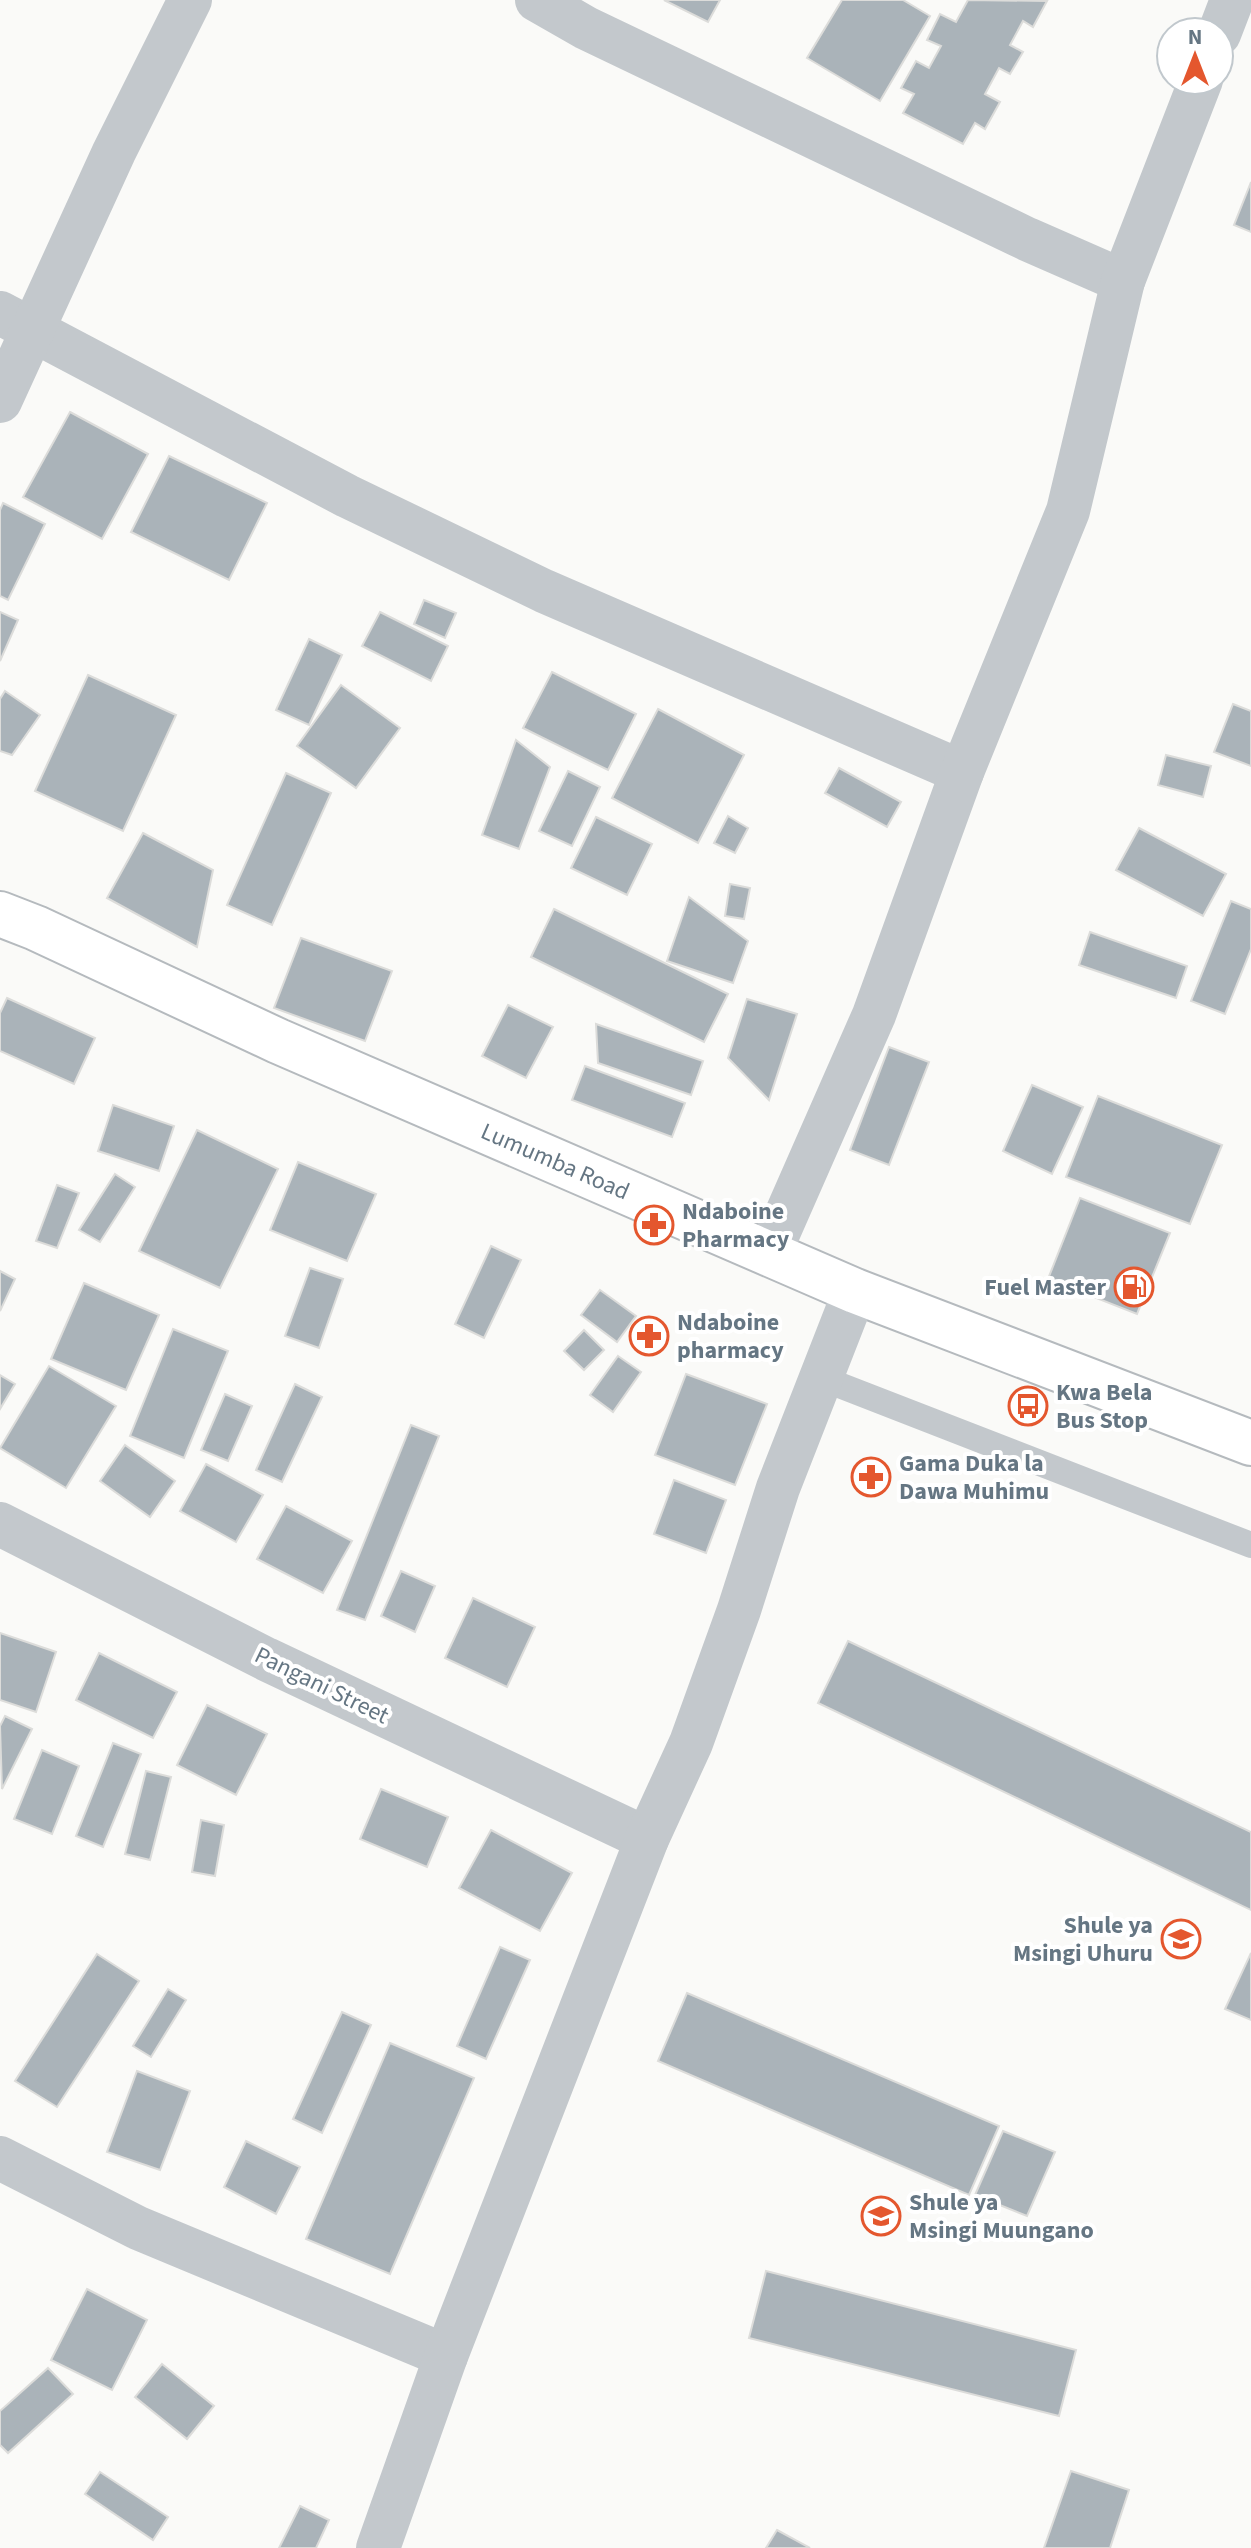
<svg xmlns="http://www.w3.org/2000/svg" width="1251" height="2548" font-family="'Source Sans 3',sans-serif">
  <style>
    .building { fill: #aab3b9; stroke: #dcdcda; stroke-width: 2 }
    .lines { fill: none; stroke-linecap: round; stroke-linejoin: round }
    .primary-casing { stroke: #b5babe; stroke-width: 48 }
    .service { stroke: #c3c8cc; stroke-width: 26 }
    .minor { stroke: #c3c8cc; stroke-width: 44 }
    .primary { stroke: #fff; stroke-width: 44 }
    .labels { text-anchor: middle; stroke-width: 8; stroke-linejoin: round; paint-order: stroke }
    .street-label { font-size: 24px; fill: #657683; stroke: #fff }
    .poi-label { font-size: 24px; font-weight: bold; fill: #657683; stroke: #fff; text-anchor: start }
  </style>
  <rect width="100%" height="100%" fill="#fafaf8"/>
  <g class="building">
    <polygon points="664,0 720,0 708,22"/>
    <polygon points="842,0 903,0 930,16 880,101 807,58"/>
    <polygon points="968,0 1047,1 1033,27 1023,21 1010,45 1023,52 1010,74 999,68 985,94 1000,102 985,129 975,123 963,144 903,113 914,94 901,88 916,61 929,68 941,46 927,40 940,14 956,22"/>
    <polygon points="1251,182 1251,232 1234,225"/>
    <polygon points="70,412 148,454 102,539 23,497"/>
    <polygon points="169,456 267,503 229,580 131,532"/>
    <polygon points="3,503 45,524 8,600 0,596 0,510"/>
    <polygon points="424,600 456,613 445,638 414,624"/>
    <polygon points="0,612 18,620 0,661"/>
    <polygon points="380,612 448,646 431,681 362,646"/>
    <polygon points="309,639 342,655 309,725 276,710"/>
    <polygon points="552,672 636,714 608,770 523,728"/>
    <polygon points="88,675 176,715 123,831 35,791"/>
    <polygon points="341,685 400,728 356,788 297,746"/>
    <polygon points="5,691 40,715 12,755 0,751 0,699"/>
    <polygon points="1233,704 1251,711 1251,766 1214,752"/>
    <polygon points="658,709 744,755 698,843 612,798"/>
    <polygon points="516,740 550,767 519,849 482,835"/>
    <polygon points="1166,755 1211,766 1203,797 1158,785"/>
    <polygon points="839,768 901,802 887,827 825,793"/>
    <polygon points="568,771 600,787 572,846 539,831"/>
    <polygon points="286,773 331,793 272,925 227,905"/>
    <polygon points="728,816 748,828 735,853 714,843"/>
    <polygon points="596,817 652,844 627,895 571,868"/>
    <polygon points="1139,828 1226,874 1203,916 1116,870"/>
    <polygon points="143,833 213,870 197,947 107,898"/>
    <polygon points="730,884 750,888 744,919 725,916"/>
    <polygon points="689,897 748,941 733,983 667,961"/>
    <polygon points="1231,901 1251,909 1251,949 1225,1014 1191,1001"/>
    <polygon points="554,909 728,994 704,1042 531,957"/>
    <polygon points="1090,932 1187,966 1176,998 1079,965"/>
    <polygon points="301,938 392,971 365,1041 274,1008"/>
    <polygon points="7,998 95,1038 74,1084 0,1051 0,1013"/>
    <polygon points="747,999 797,1014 769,1100 728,1058"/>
    <polygon points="508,1005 553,1027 526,1078 482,1056"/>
    <polygon points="596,1024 703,1061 691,1095 598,1063"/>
    <polygon points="889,1047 929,1062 889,1165 850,1150"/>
    <polygon points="585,1066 685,1103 672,1137 572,1100"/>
    <polygon points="1032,1085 1083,1107 1052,1174 1003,1151"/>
    <polygon points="1098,1096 1222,1145 1190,1224 1066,1177"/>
    <polygon points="113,1105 174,1126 159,1171 98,1151"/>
    <polygon points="197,1130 278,1169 220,1288 139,1251"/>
    <polygon points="298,1162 376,1194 347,1261 270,1230"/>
    <polygon points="115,1174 135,1187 100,1242 79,1230"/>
    <polygon points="57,1185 79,1193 57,1248 36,1241"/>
    <polygon points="1080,1198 1170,1233 1137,1314 1048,1279"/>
    <polygon points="491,1246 521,1260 484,1338 455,1324"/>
    <polygon points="310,1268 343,1279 319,1348 285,1336"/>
    <polygon points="0,1271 15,1279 0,1311"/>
    <polygon points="84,1283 159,1315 126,1390 51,1359"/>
    <polygon points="600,1290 636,1316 617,1342 581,1315"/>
    <polygon points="173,1329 228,1351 184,1458 130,1436"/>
    <polygon points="584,1330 604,1350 584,1370 564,1351"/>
    <polygon points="618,1356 641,1372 613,1412 590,1395"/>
    <polygon points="49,1366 116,1406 66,1488 0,1448"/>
    <polygon points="686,1374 767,1404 735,1485 655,1455"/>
    <polygon points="0,1375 15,1384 0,1409"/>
    <polygon points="295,1384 322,1397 282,1482 256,1470"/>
    <polygon points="225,1394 252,1406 228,1461 201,1450"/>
    <polygon points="411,1425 439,1436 365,1620 337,1610"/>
    <polygon points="125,1445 175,1481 150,1517 100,1481"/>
    <polygon points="206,1464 263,1495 236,1542 180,1511"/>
    <polygon points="674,1480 726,1500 706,1553 654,1534"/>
    <polygon points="286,1506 352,1541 323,1593 257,1559"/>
    <polygon points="401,1571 435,1586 415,1632 381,1616"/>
    <polygon points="473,1598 535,1627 507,1687 445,1658"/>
    <polygon points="0,1633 56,1652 36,1712 0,1700"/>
    <polygon points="848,1641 1251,1832 1251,1910 818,1703"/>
    <polygon points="99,1653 177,1692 153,1738 76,1700"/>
    <polygon points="207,1705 267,1734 236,1795 177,1765"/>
    <polygon points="5,1716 32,1729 2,1789 0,1726"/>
    <polygon points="113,1743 141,1754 103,1847 76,1836"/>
    <polygon points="42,1750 79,1766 52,1834 14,1819"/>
    <polygon points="146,1771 171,1777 150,1860 125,1854"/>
    <polygon points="381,1789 448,1817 427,1867 360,1839"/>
    <polygon points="201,1820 224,1825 215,1876 192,1872"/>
    <polygon points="491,1830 572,1873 540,1931 459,1888"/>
    <polygon points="500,1947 530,1960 486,2059 457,2046"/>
    <polygon points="1251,1953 1251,2020 1225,2009"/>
    <polygon points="97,1954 139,1981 57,2107 15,2081"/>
    <polygon points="168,1989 186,2000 151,2057 133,2046"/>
    <polygon points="687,1993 999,2126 969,2195 658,2061"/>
    <polygon points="342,2012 371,2025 322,2133 293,2119"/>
    <polygon points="390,2043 474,2078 390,2274 306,2239"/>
    <polygon points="137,2071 190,2091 160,2170 107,2152"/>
    <polygon points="1003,2131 1055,2152 1027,2216 975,2195"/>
    <polygon points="246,2141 300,2167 276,2214 224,2187"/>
    <polygon points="766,2271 1076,2350 1059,2416 749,2338"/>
    <polygon points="87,2289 147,2320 112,2390 51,2360"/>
    <polygon points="162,2364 214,2406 187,2439 135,2397"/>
    <polygon points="48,2368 73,2394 8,2453 0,2445 0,2411"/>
    <polygon points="1071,2471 1129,2490 1110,2548 1044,2548"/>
    <polygon points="100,2472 168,2517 153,2540 85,2494"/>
    <polygon points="300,2506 329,2520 316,2548 279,2548"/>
    <polygon points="777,2530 810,2548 766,2548"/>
  </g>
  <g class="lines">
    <defs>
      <g id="primary">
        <path id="s1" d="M0,914L36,928L278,1041L855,1291L1251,1443"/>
      </g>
    </defs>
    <use href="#primary" class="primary-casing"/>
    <polyline class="service" points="821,1378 1251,1545"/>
    <g class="minor">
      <polyline points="537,0 586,28 1027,239 1123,281"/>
      <polyline points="1219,34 1232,0"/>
      <polyline points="0,313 347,496 544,591 962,772"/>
      <polyline points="0,401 114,152 190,0"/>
      <polyline points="769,1254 874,1015 962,772 1068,511 1123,281 1201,80"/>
      <polyline points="0,1524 266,1659 647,1839"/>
      <polyline points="0,2158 138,2228 446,2356"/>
      <polyline points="378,2548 446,2356 647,1839 691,1743 739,1610 778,1488 855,1291"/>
    </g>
    <use href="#primary" class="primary"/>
  </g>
  <defs>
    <symbol id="pharmacy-ring" viewBox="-11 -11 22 22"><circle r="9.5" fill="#fff" stroke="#e4572e" stroke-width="1.5"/><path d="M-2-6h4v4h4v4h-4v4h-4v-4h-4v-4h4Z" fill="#e4572e"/></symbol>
    <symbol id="fuel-ring" viewBox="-11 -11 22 22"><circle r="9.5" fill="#fff" stroke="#e4572e" stroke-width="1.5"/><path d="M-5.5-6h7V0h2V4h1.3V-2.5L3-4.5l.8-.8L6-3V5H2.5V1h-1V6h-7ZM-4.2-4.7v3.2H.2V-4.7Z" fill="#e4572e"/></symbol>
    <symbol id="bus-ring" viewBox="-11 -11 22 22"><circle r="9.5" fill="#fff" stroke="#e4572e" stroke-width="1.5"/><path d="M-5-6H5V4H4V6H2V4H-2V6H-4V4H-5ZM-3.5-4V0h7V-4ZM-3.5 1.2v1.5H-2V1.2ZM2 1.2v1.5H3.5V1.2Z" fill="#e4572e"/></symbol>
    <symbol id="school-ring" viewBox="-11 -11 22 22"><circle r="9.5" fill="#fff" stroke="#e4572e" stroke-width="1.5"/><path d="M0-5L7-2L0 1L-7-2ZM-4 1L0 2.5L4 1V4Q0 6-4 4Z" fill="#e4572e"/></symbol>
  </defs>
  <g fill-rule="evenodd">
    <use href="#pharmacy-ring" x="632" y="1203" width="44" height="44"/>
    <use href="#fuel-ring" x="1112" y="1265" width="44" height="44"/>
    <use href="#pharmacy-ring" x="627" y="1314" width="44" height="44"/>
    <use href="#bus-ring" x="1006" y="1384" width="44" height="44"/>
    <use href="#pharmacy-ring" x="849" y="1455" width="44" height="44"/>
    <use href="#school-ring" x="1159" y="1917" width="44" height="44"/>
    <use href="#school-ring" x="859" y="2194" width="44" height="44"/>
  </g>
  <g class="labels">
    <g class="street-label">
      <text dy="8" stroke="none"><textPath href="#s1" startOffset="608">Lumumba Road</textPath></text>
      <text transform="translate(322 1685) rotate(26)" y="8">Pangani Street</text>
    </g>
    <g class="poi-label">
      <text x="682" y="1219">Ndaboine<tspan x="682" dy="28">Pharmacy</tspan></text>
      <text x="1106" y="1295" text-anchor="end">Fuel Master</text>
      <text x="677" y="1330">Ndaboine<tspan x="677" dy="28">pharmacy</tspan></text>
      <text x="1056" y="1400">Kwa Bela<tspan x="1056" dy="28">Bus Stop</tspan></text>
      <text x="899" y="1471">Gama Duka la<tspan x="899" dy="28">Dawa Muhimu</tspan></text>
      <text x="1153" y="1933" text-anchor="end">Shule ya<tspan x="1153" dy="28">Msingi Uhuru</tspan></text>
      <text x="909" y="2210">Shule ya<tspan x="909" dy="28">Msingi Muungano</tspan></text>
    </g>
  </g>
  <g transform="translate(1195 56)"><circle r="38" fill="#ffffff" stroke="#c1c8cd" stroke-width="2"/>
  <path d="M0-6L14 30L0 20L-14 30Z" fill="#e4572e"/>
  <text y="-12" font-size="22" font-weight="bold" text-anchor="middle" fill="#657683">N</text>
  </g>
</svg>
